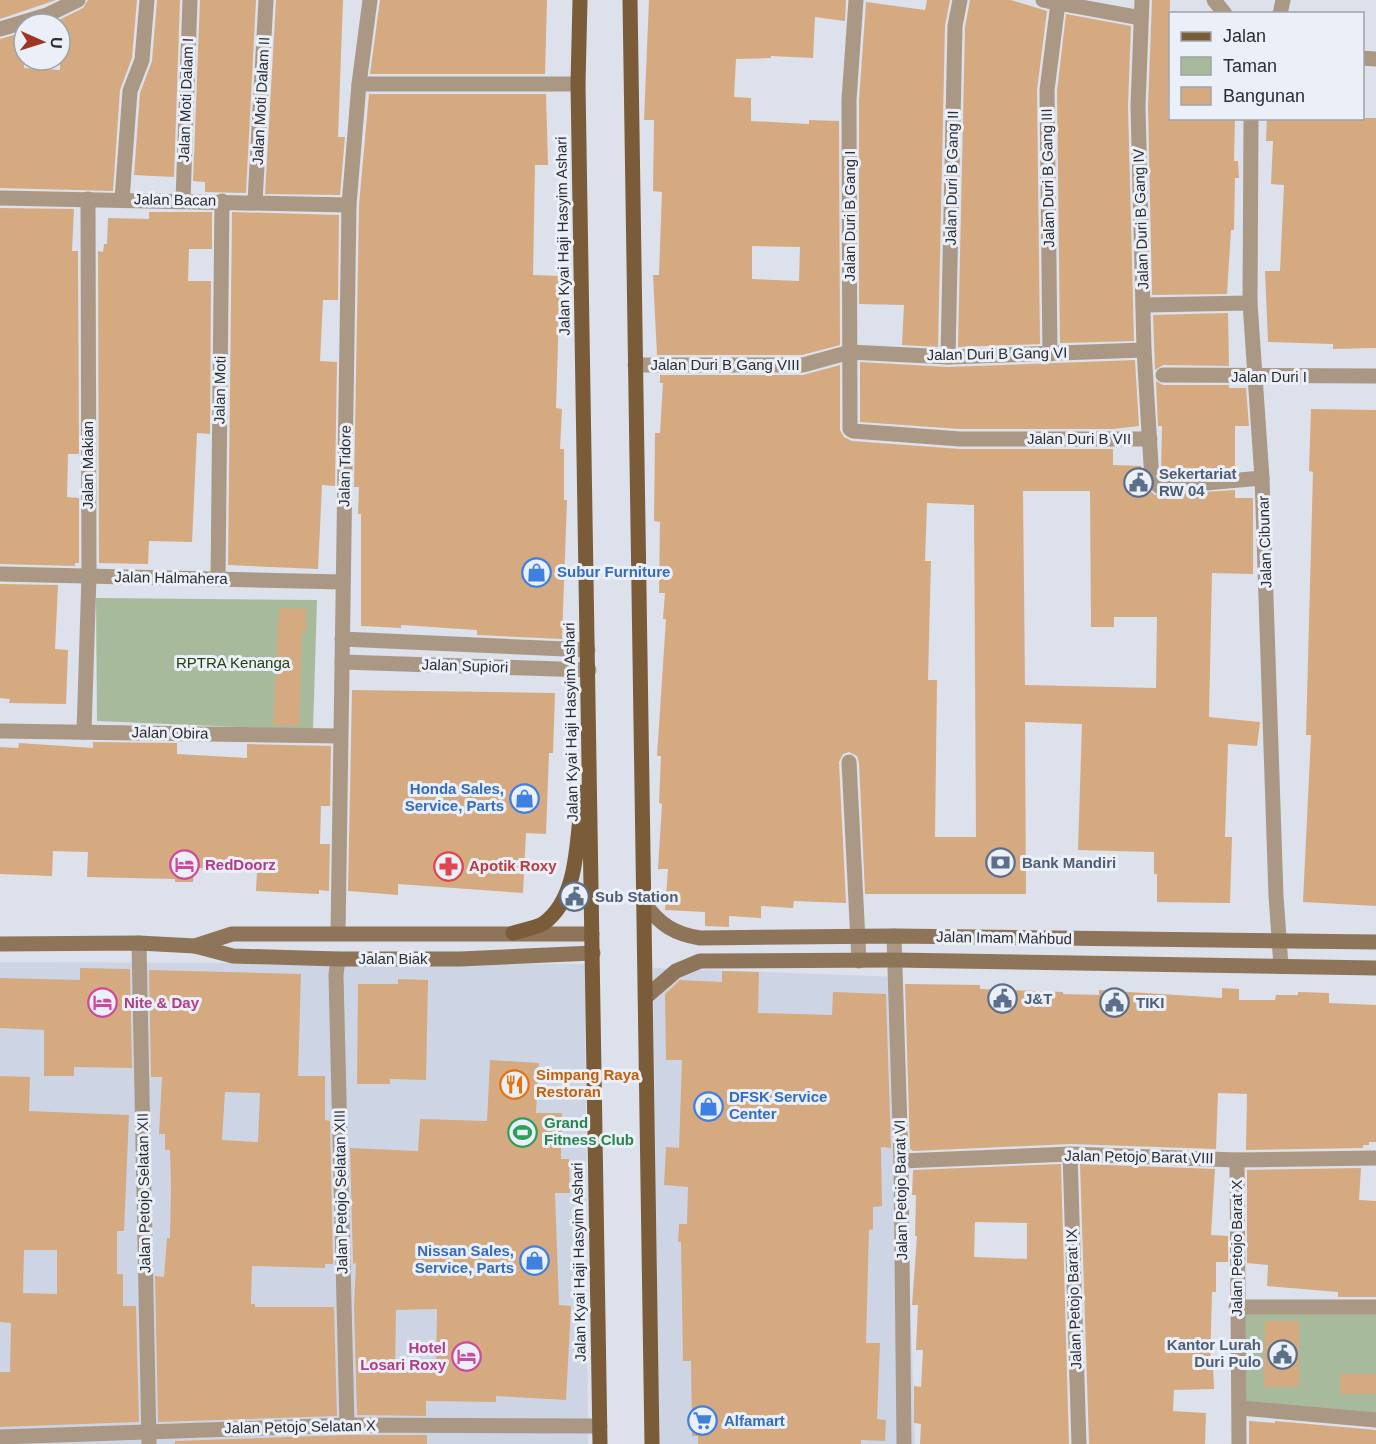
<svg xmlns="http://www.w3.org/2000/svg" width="1376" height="1444" font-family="Arial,sans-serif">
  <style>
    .built { fill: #cdd5e5 }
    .green { fill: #a7ba9b }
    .building { fill: #d5aa81; fill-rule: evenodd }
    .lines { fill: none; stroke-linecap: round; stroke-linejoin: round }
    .street { stroke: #aa9885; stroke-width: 15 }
    .secondary { stroke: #8e7559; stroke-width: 15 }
    .primary { stroke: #7a5c38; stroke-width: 15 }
    .labels { text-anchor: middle; stroke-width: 6; stroke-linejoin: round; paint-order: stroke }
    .street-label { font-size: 15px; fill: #2c2e31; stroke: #eaeff8 }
    .service-label { font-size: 15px; font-weight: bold; fill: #4e5e75; stroke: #eaeff8; text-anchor: start }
    .shop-label { font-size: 15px; font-weight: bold; fill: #366cbe; stroke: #eaeff8; text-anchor: start }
    .park-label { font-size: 15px; fill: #26410d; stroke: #eaeff8 }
    .hotel-label { font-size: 15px; font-weight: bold; fill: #b23c85; stroke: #eaeff8; text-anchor: start }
    .health-label { font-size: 15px; font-weight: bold; fill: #be3a42; stroke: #eaeff8; text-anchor: start }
    .food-label { font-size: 15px; font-weight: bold; fill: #c56008; stroke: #eaeff8; text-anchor: start }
    .leisure-label { font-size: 15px; font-weight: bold; fill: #27864d; stroke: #eaeff8; text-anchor: start }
  </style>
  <rect width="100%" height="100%" fill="#dce1eb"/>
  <g class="built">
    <polygon points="0,962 585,964 588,1444 0,1444"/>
    <polygon points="653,968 900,977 915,1444 659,1444"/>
  </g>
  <g class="green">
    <polygon points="96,598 317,600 313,730 97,721"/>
    <polygon points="1236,1307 1376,1308 1376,1420 1240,1408"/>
  </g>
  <g class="building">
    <polygon points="0,0 56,0 0,19"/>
    <polygon points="88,0 137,0 132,58 120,90 113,191 0,188 0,39 24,32 24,68 60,70 60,24 51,24 83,8"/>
    <polygon points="157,0 180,0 174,177 134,175 140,93 152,61"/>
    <polygon points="200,0 256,0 246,193 205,192 205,182 193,181"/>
    <polygon points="276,0 343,0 338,137 345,137 340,195 265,194"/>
    <polygon points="380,0 547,0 545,74 370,74"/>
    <path d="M649,0H846L845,21L815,17L813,58L771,56V58L736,59L734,97L751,98V121L809,124V120L839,121L840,345L802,355H657L653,275H659L662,192L653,191L654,120H644ZM752,246L800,247L799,281L752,279Z"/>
    <polygon points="927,0 950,0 945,26 938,347 902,345 904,305 859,304 859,100 866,2 925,10"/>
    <polygon points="970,0 1011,0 1047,11 1037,90 1040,344 958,347 965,27"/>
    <polygon points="1152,0 1170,0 1168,118 1235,118 1234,161 1238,161 1239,178 1235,178 1234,230 1231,230 1227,294 1152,295 1148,106"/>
    <polygon points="1066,14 1131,26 1128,106 1134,341 1060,343 1057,91"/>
    <polygon points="369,94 546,94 548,165 535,165 533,275 560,276 556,408 562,409 560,449 564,449 564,500 567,500 562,639 477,635 477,630 401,625 401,628 361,626 361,514 358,514 359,487 354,487 359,205"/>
    <polygon points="1267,118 1376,118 1376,348 1333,349 1333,344 1268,342 1265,271 1280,271 1284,185 1271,184 1273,141 1266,141"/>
    <polygon points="0,208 74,209 72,251 78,251 79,454 68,454 67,497 79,498 79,563 75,563 75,566 0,564"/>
    <polygon points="149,212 212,212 212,249 189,249 188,281 211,281 210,434 197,433 192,542 149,541 148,564 99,563 98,251 103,252 104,244 107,244 108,218 149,219"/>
    <polygon points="232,212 339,215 338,300 323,300 320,361 337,362 335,486 322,485 318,569 228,565"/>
    <polygon points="1228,313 1229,366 1163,365 1155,370 1153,315"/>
    <polygon points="1135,360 1139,426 1113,429 960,429 860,422 860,362 948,367"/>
    <path d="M840,365V430L844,437L852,441L960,449H1113V465L1141,466L1143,485L1155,495L1235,490V498H1253V574L1212,573L1209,717L1260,722L1257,746L1228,744L1225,837H1232L1230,903L1157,902V874H1154V852L1078,850L1082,724L1025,722L1026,894H865L859,762L857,756L849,752L843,754L839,762L846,903L794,901L793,908L761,906V918L729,916V927L705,926V912L665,910L668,869H658L662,804L659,803L661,756H657L666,619H663L665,593H659L660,522L654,521L655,433H660L663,383H660V375H803ZM1023,491H1090L1091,627H1114V617H1157L1156,688L1025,685ZM927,503L974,505L976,837H935L937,680H928L931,561H925Z"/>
    <polygon points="1156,381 1163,385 1229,385 1229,388 1246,388 1249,426 1235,426 1235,471 1161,476 1162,426 1158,426"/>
    <polygon points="1311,409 1376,410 1376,906 1303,902 1311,735 1306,735 1313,472 1309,471"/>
    <polygon points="0,584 58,585 55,649 68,650 66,704 9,703 10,699 0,698"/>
    <polygon points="279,608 306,609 306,632 302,632 299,726 273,725"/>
    <polygon points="352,690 555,693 553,753 549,753 546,834 526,833 523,893 398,884 398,895 348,891"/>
    <polygon points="93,742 177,743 177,754 247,758 247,744 331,746 330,806 321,806 320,844 330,844 329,891 319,890 319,894 256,891 257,870 194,868 193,882 175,882 175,879 87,877 88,852 53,851 52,876 0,874 0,747 18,748 19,743 93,748"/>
    <polygon points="80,968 130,969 132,1068 74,1067 74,1076 44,1076 44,1030 0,1028 0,978 80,980"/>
    <path d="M149,970L301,974L298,1076H325V1120L330,1121L333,1264H325V1268L252,1266L251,1304H255V1307H334L337,1416L158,1422L155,1276L164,1277L167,1238H170L171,1186L170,1150H165V1134H159L162,1077H151ZM225,1092L260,1093L258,1142L222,1140Z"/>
    <polygon points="722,971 759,972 758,1013 832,1015 833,992 886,994 891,1148 881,1147 882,1206 873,1207 873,1229 869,1230 866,1343 880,1343 877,1419 886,1420 885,1441 861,1440 861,1444 698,1444 698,1436 692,1436 691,1361 683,1361 681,1242 678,1242 679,1224 687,1224 688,1187 664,1185 666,1147 679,1148 682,1060 666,1060 665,994 680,980 722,982"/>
    <polygon points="398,979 428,980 426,1080 390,1079 390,1084 357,1084 358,984 398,984"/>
    <polygon points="905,984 980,985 980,989 1063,992 1063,994 1099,995 1099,990 1222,998 1222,988 1239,989 1239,1000 1275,1000 1276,995 1298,995 1298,992 1329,993 1329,1003 1376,1005 1376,1142 1369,1142 1369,1145 1363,1145 1363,1148 1246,1150 1247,1094 1218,1093 1216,1149 1070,1144 913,1151 910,1149"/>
    <path d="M490,1060L539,1063L536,1113H562L561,1159H569L570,1193H555L559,1305L571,1306L566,1400L496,1396V1402L426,1401V1416L357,1415L354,1307L356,1263L353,1264L350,1148L418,1151L420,1119L487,1121ZM437,1309L436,1371L395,1372L396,1310Z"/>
    <path d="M0,1076L30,1077L29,1111L129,1115L124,1231H117V1274H123V1306H136L139,1422L0,1427V1372H10L11,1323L0,1322ZM24,1250H57V1294L23,1293Z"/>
    <path d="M1061,1164L1069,1444H920L921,1424L914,1423V1386L921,1387L923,1350H916L918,1305H912L917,1236H915L916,1195H912L913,1170ZM975,1222L1027,1223V1259L974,1257Z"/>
    <polygon points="1080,1164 1215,1169 1211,1235 1228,1236 1228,1262 1216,1262 1216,1292 1212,1292 1210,1366 1213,1366 1214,1389 1174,1390 1173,1411 1206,1413 1205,1444 1089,1444"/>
    <polygon points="1361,1168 1359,1200 1376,1201 1376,1297 1338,1297 1338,1292 1267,1286 1268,1265 1247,1263 1247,1170"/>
    <polygon points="1265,1321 1299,1321 1299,1387 1264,1387"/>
    <rect x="1340" y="1374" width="36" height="20"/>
    <polygon points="1249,1421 1275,1423 1275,1421 1376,1430 1376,1444 1249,1444"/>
    <polygon points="347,1435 427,1435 427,1444 175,1444 175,1441"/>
  </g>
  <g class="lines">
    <g class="street">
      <polyline points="856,0 849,100 850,429 853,431 960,439 1150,439"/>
      <polyline points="1043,0 1141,18"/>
      <polyline points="1142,0 1138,106 1144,350 1152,481 1160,487 1262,478"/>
      <polyline points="1214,0 1225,14"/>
      <polyline points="1280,14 1283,0"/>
      <polyline points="0,29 47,15 78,0"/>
      <polyline points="1362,58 1376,59"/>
      <polyline points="359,84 578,84"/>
      <polyline points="1251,118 1250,303 1262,478 1276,896 1281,966"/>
      <polyline points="0,198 349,205"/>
      <polyline points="122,199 130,91 142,60 147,0"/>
      <polyline points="183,200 190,0"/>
      <polyline points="255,202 266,0"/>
      <polyline points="1143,305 1250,303"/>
      <polyline points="1050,354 1047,90 1058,3"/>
      <polyline points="948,357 955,26 960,0"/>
      <polyline points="635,365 803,365 850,352 948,357 1144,350"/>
      <polyline points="1163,375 1376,376"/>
      <polyline points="0,574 342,582"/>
      <polyline points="218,579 222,201"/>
      <polyline points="342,639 588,650"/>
      <polyline points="342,662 589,670"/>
      <polyline points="0,731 340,736"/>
      <polyline points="84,732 89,576 88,199"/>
      <polyline points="849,762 859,961"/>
      <polyline points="338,933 349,205 359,84 370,0"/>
      <polyline points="894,936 901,1161 904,1444"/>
      <polyline points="139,943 149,1444"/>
      <polyline points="338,959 336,975 347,1425"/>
      <polyline points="1070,1154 1079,1444"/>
      <polyline points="1237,1160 1239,1444"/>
      <polyline points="901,1161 1070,1154 1237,1160 1376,1158"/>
      <polyline points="1236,1307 1376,1307"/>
      <polyline points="1240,1408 1376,1420"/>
      <polyline points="0,1437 347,1425 600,1426"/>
    </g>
    <g class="secondary">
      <path d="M645,904C660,925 675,934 700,938L894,936L1376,942"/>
      <polyline points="0,944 139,943 195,946 233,956 338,959 460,959 593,953"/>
      <polyline points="195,946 232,934 592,934"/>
      <polyline points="647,996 676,971 700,961 894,960 1376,968"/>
    </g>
    <g class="primary">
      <polyline points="580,0 578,84 600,1444"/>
      <polyline points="630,0 652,1444"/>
      <path d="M513,933C522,930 536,928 544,923C581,896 576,833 583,792"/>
    </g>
  </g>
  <defs>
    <symbol id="civic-ring" viewBox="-11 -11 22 22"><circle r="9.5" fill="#eaeff8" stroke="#5c6f8a" stroke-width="1.5"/><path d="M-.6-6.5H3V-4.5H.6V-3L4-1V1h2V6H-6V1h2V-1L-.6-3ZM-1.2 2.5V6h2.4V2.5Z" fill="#5c6f8a"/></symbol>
    <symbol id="shop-ring" viewBox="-11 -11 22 22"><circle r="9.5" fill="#eaeff8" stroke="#3f7fe0" stroke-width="1.5"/><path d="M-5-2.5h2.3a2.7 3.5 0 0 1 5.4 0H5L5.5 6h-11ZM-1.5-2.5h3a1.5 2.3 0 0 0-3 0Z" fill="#3f7fe0"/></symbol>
    <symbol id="bank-ring" viewBox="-11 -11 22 22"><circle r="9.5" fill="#eaeff8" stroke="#5c6f8a" stroke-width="1.5"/><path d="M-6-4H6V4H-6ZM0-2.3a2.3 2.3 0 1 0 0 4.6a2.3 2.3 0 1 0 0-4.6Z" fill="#5c6f8a"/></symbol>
    <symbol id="hotel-ring" viewBox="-11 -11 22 22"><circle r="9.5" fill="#eaeff8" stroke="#d1479c" stroke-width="1.5"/><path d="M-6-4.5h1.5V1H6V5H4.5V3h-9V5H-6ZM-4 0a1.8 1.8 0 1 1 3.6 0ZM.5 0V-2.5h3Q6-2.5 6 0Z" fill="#d1479c"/></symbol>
    <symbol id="pharmacy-ring" viewBox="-11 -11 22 22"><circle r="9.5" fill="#eaeff8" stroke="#e0444e" stroke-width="1.5"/><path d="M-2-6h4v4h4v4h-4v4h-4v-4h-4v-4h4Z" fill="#e0444e"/></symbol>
    <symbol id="restaurant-ring" viewBox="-11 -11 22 22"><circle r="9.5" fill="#eaeff8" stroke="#e8710a" stroke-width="1.5"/><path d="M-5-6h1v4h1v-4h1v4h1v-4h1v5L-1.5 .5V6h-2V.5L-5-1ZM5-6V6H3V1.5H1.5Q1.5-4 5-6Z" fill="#e8710a"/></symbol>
    <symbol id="stadium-ring" viewBox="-11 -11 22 22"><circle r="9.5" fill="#eaeff8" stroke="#2e9e5b" stroke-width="1.5"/><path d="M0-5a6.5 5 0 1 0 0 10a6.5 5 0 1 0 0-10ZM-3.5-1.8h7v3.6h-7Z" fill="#2e9e5b"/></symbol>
    <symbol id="supermarket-ring" viewBox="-11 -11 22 22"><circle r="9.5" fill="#eaeff8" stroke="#3f7fe0" stroke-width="1.5"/><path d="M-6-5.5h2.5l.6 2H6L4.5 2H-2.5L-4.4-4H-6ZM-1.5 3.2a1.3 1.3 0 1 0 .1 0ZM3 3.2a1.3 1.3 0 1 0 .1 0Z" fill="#3f7fe0"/></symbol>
  </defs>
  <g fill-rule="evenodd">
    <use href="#civic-ring" x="1122" y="466" width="33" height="33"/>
    <use href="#shop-ring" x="520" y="556" width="33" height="33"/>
    <use href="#shop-ring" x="508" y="782" width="33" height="33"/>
    <use href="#bank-ring" x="984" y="846" width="33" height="33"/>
    <use href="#hotel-ring" x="168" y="848" width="33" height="33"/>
    <use href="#pharmacy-ring" x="432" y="850" width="33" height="33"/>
    <use href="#civic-ring" x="558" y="880" width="33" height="33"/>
    <use href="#civic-ring" x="986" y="982" width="33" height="33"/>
    <use href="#hotel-ring" x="86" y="986" width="33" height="33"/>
    <use href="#civic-ring" x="1098" y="986" width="33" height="33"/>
    <use href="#restaurant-ring" x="498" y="1068" width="33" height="33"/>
    <use href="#shop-ring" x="692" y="1090" width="33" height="33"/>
    <use href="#stadium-ring" x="506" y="1116" width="33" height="33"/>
    <use href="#shop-ring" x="518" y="1244" width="33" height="33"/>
    <use href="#civic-ring" x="1266" y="1338" width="33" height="33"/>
    <use href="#hotel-ring" x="450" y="1340" width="33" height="33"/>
    <use href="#supermarket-ring" x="686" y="1404" width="33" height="33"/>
  </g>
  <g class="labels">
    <g class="street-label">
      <text transform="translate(186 100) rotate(-88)" y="5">Jalan Moti Dalam I</text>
      <text transform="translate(261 101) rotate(-87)" y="5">Jalan Moti Dalam II</text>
      <text transform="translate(952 178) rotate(-89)" y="5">Jalan Duri B Gang II</text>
      <text transform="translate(1048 178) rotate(-91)" y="5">Jalan Duri B Gang III</text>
      <text transform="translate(175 200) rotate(1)" y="5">Jalan Bacan</text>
      <text transform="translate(850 216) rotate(-90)" y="5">Jalan Duri B Gang I</text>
      <text transform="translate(1141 219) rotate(-92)" y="5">Jalan Duri B Gang IV</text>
      <text transform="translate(563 236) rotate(-91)" y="5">Jalan Kyai Haji Hasyim Ashari</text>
      <text transform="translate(997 354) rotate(-1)" y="5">Jalan Duri B Gang VI</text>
      <text x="725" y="370">Jalan Duri B Gang VIII</text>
      <text x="1269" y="382">Jalan Duri I</text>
      <text transform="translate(220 390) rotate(-89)" y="5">Jalan Moti</text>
      <text x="1079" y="444">Jalan Duri B VII</text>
      <text transform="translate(88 465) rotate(-90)" y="5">Jalan Makian</text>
      <text transform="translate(345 466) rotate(-89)" y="5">Jalan Tidore</text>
      <text transform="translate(1265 542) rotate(-92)" y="5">Jalan Cibunar</text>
      <text transform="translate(171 578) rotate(1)" y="5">Jalan Halmahera</text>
      <text transform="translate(465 666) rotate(2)" y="5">Jalan Supiori</text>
      <text transform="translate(571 722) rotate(-91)" y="5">Jalan Kyai Haji Hasyim Ashari</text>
      <text transform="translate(170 733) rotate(1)" y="5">Jalan Obira</text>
      <text transform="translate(1004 938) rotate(1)" y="5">Jalan Imam Mahbud</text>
      <text x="393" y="964">Jalan Biak</text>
      <text transform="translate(1139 1157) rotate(1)" y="5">Jalan Petojo Barat VIII</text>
      <text transform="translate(901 1190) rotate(-91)" y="5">Jalan Petojo Barat VI</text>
      <text transform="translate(341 1192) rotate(-91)" y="5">Jalan Petojo Selatan XIII</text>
      <text transform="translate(144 1193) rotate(-91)" y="5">Jalan Petojo Selatan XII</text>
      <text transform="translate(1237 1248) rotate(-90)" y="5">Jalan Petojo Barat X</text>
      <text transform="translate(579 1262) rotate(-91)" y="5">Jalan Kyai Haji Hasyim Ashari</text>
      <text transform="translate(1074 1299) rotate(-92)" y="5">Jalan Petojo Barat IX</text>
      <text transform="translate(300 1427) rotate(-1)" y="5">Jalan Petojo Selatan X</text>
    </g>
    <g class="service-label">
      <text x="1159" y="479">Sekertariat<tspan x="1159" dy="17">RW 04</tspan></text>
      <text x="1022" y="868">Bank Mandiri</text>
      <text x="595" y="902">Sub Station</text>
      <text x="1024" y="1004">J&amp;T</text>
      <text x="1136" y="1008">TIKI</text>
      <text x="1261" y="1350" text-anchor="end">Kantor Lurah<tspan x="1261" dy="17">Duri Pulo</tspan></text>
    </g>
    <g class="shop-label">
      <text x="557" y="577">Subur Furniture</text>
      <text x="504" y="794" text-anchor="end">Honda Sales,<tspan x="504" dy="17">Service, Parts</tspan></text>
      <text x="729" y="1102">DFSK Service<tspan x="729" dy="17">Center</tspan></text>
      <text x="514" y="1256" text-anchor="end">Nissan Sales,<tspan x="514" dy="17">Service, Parts</tspan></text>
      <text x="724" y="1426">Alfamart</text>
    </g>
    <g class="park-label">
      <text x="233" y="668">RPTRA Kenanga</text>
    </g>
    <g class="hotel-label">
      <text x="205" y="870">RedDoorz</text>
      <text x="124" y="1008">Nite &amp; Day</text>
      <text x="446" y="1353" text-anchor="end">Hotel<tspan x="446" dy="17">Losari Roxy</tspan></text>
    </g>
    <g class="health-label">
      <text x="469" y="871">Apotik Roxy</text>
    </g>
    <g class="food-label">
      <text x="536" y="1080">Simpang Raya<tspan x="536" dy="17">Restoran</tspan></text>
    </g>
    <g class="leisure-label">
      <text x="544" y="1128">Grand<tspan x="544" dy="17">Fitness Club</tspan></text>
    </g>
  </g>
  <rect x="1169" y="12" width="195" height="108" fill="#eaeff8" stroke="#9ea2a8" stroke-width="1.5"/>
  <rect x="1181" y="32" width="30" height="9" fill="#7a5c38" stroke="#9ea2a8" stroke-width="1.5"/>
  <text x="1223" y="42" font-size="18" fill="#2c2e31">Jalan</text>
  <rect x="1181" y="57" width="30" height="18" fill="#a7ba9b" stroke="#9ea2a8" stroke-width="1.5"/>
  <text x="1223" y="72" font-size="18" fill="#2c2e31">Taman</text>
  <rect x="1181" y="87" width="30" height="18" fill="#d5aa81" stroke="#9ea2a8" stroke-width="1.5"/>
  <text x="1223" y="102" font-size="18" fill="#2c2e31">Bangunan</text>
  <g transform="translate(42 42) rotate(93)"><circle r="28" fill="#eaeff8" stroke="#9ea2a8" stroke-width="1.5"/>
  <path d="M0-4.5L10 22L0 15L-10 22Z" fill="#a03621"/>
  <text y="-9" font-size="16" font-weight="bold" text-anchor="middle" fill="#2c2e31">U</text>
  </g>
</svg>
